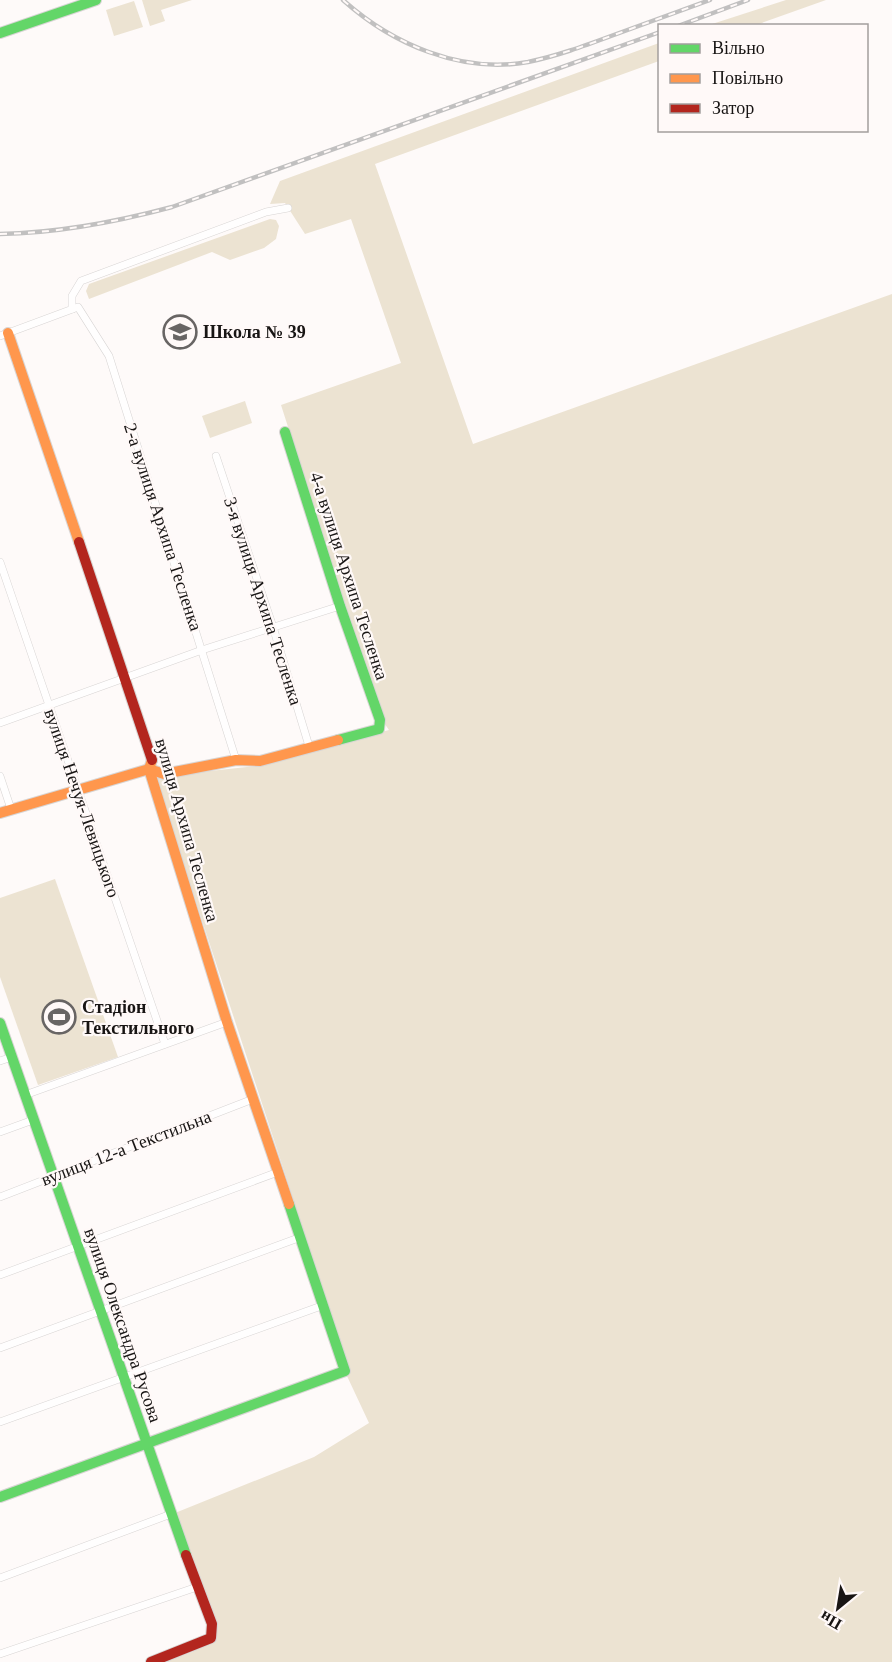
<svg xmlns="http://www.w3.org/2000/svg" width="892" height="1662" font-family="Georgia,serif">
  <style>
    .green { fill: #ece3d2 }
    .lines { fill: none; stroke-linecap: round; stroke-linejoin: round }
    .street-casing { stroke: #d8d5d4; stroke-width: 8 }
    .fast-casing { stroke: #d8d5d4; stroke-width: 12 }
    .slow-casing { stroke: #d8d5d4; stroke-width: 12 }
    .jam-casing { stroke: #d8d5d4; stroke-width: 12 }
    .street { stroke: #fffefe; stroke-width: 7 }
    .fast { stroke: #63d668; stroke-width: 10 }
    .slow { stroke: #ff974d; stroke-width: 10 }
    .jam { stroke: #b3261e; stroke-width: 10 }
    .rail-casing { stroke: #c1c0c0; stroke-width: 4.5 }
    .rail { stroke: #fff9f8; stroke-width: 2; stroke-dasharray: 7; stroke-linecap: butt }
    .labels { text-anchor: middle; stroke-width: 4.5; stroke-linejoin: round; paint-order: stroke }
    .poi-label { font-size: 18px; font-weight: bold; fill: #181514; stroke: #fff9f8; text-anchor: start }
    .street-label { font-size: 18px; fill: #181514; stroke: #fff9f8 }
  </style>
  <rect width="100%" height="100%" fill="#fefaf9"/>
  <g class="green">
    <polygon points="142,0 192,0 161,10 165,21 150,26"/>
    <polygon points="786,0 826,0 756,25 709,25"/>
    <polygon points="134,1 143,27 114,36 106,10"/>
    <polygon points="659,43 659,61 375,164 473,444 892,294 892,1662 164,1662 192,1652 204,1643 212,1640 175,1513 314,1457 369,1423 347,1376 349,1369 155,777 264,765 389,730 382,720 281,405 401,363 351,219 305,234 285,203 270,204 280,181"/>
    <polygon points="270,219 276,220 279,226 276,239 264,248 230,260 212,252 89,299 86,291 89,284"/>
    <polygon points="245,401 252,423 210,438 202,416"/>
    <polygon points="55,879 118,1057 38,1085 0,977 0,898"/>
  </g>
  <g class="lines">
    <defs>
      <g id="street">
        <polyline points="72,309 72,296 81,281 266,212 288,208"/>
        <polyline points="0,336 78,307 109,356 236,760"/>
        <polyline points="216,456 273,627 309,746"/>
        <polyline points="0,562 165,1044"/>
        <polyline points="0,723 202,650 340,606"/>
        <polyline points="0,776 11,809"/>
        <polyline points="0,1061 12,1057"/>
        <polyline points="25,1095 227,1022"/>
        <polyline points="0,1132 33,1120"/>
        <polyline points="0,1197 253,1099"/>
        <polyline points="0,1275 278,1172"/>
        <polyline points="0,1348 301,1237"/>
        <polyline points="0,1422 324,1305"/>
        <polyline points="0,1578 171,1514"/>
        <polyline points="0,1654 197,1587"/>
      </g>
      <g id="fast">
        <polyline points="0,33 96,0"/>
        <polyline points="285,432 340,606 380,720 379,729 338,740"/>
        <polyline points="0,1023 186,1555"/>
        <polyline points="0,1497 345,1371 289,1204"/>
      </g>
      <g id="slow">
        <polyline points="8,333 79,542"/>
        <polyline points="152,760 149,769 227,1022 289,1204"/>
        <polyline points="0,813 149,769 164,774 236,760 260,761 338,740"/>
      </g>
      <g id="jam">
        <polyline points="79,542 152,760"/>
        <polyline points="151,1662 211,1638 212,1624 186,1555"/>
      </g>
    </defs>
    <use href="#street" class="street-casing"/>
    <use href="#fast" class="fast-casing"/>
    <use href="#slow" class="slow-casing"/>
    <use href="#jam" class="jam-casing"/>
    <use href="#street" class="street"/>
    <use href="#fast" class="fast"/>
    <use href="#slow" class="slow"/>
    <use href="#jam" class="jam"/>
    <defs>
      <g id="rail">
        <path d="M343,0C392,44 461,74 528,62C557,56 584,46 611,36C644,24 677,12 710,0"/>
        <polyline points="678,26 748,0"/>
        <path d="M0,234C58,233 116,222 172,207L660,32"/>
      </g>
    </defs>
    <use href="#rail" class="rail-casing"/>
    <use href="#rail" class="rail"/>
  </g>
  <defs>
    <symbol id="school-ring" viewBox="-11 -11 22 22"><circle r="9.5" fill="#fff9f8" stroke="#686564" stroke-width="1.5"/><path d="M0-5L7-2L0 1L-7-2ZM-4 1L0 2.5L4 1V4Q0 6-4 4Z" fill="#686564"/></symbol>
    <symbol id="stadium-ring" viewBox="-11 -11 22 22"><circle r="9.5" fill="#fff9f8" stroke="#686564" stroke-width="1.5"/><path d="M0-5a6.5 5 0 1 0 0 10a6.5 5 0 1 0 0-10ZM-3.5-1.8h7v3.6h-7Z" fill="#686564"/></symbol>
  </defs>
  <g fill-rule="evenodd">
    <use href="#school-ring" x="161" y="313" width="38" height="38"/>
    <use href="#stadium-ring" x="40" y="998" width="38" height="38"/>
  </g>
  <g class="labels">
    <g class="poi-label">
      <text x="203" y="338">Школа № 39</text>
      <text x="82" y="1013">Стадіон<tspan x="82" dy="21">Текстильного</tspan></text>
    </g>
    <g class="street-label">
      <text transform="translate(163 527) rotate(72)" y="6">2-а вулиця Архипа Тесленка</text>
      <text transform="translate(349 576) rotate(72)" y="6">4-а вулиця Архипа Тесленка</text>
      <text transform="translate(263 601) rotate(72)" y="6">3-я вулиця Архипа Тесленка</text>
      <text transform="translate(82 803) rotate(71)" y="6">вулиця Нечуя-Левицького</text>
      <text transform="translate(187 830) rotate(74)" y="6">вулиця Архипа Тесленка</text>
      <text transform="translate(126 1148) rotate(-21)" y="6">вулиця 12-а Текстильна</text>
      <text transform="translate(123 1325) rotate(71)" y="6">вулиця Олександра Русова</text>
    </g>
  </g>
  <rect x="658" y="24" width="210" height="108" fill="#fff9f8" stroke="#a39e9d" stroke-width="1.5"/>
  <rect x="670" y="44" width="30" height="9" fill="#63d668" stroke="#a39e9d" stroke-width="1.5"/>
  <text x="712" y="54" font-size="18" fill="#181514">Вільно</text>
  <rect x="670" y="74" width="30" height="9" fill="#ff974d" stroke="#a39e9d" stroke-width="1.5"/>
  <text x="712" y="84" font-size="18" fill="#181514">Повільно</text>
  <rect x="670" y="104" width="30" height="9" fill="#b3261e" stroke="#a39e9d" stroke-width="1.5"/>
  <text x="712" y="114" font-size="18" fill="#181514">Затор</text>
  <g transform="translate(838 1608) rotate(210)" stroke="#fff9f8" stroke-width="4.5" paint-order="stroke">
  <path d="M0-4.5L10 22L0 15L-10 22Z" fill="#181514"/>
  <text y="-9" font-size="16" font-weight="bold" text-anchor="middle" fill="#181514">Пн</text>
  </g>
</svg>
